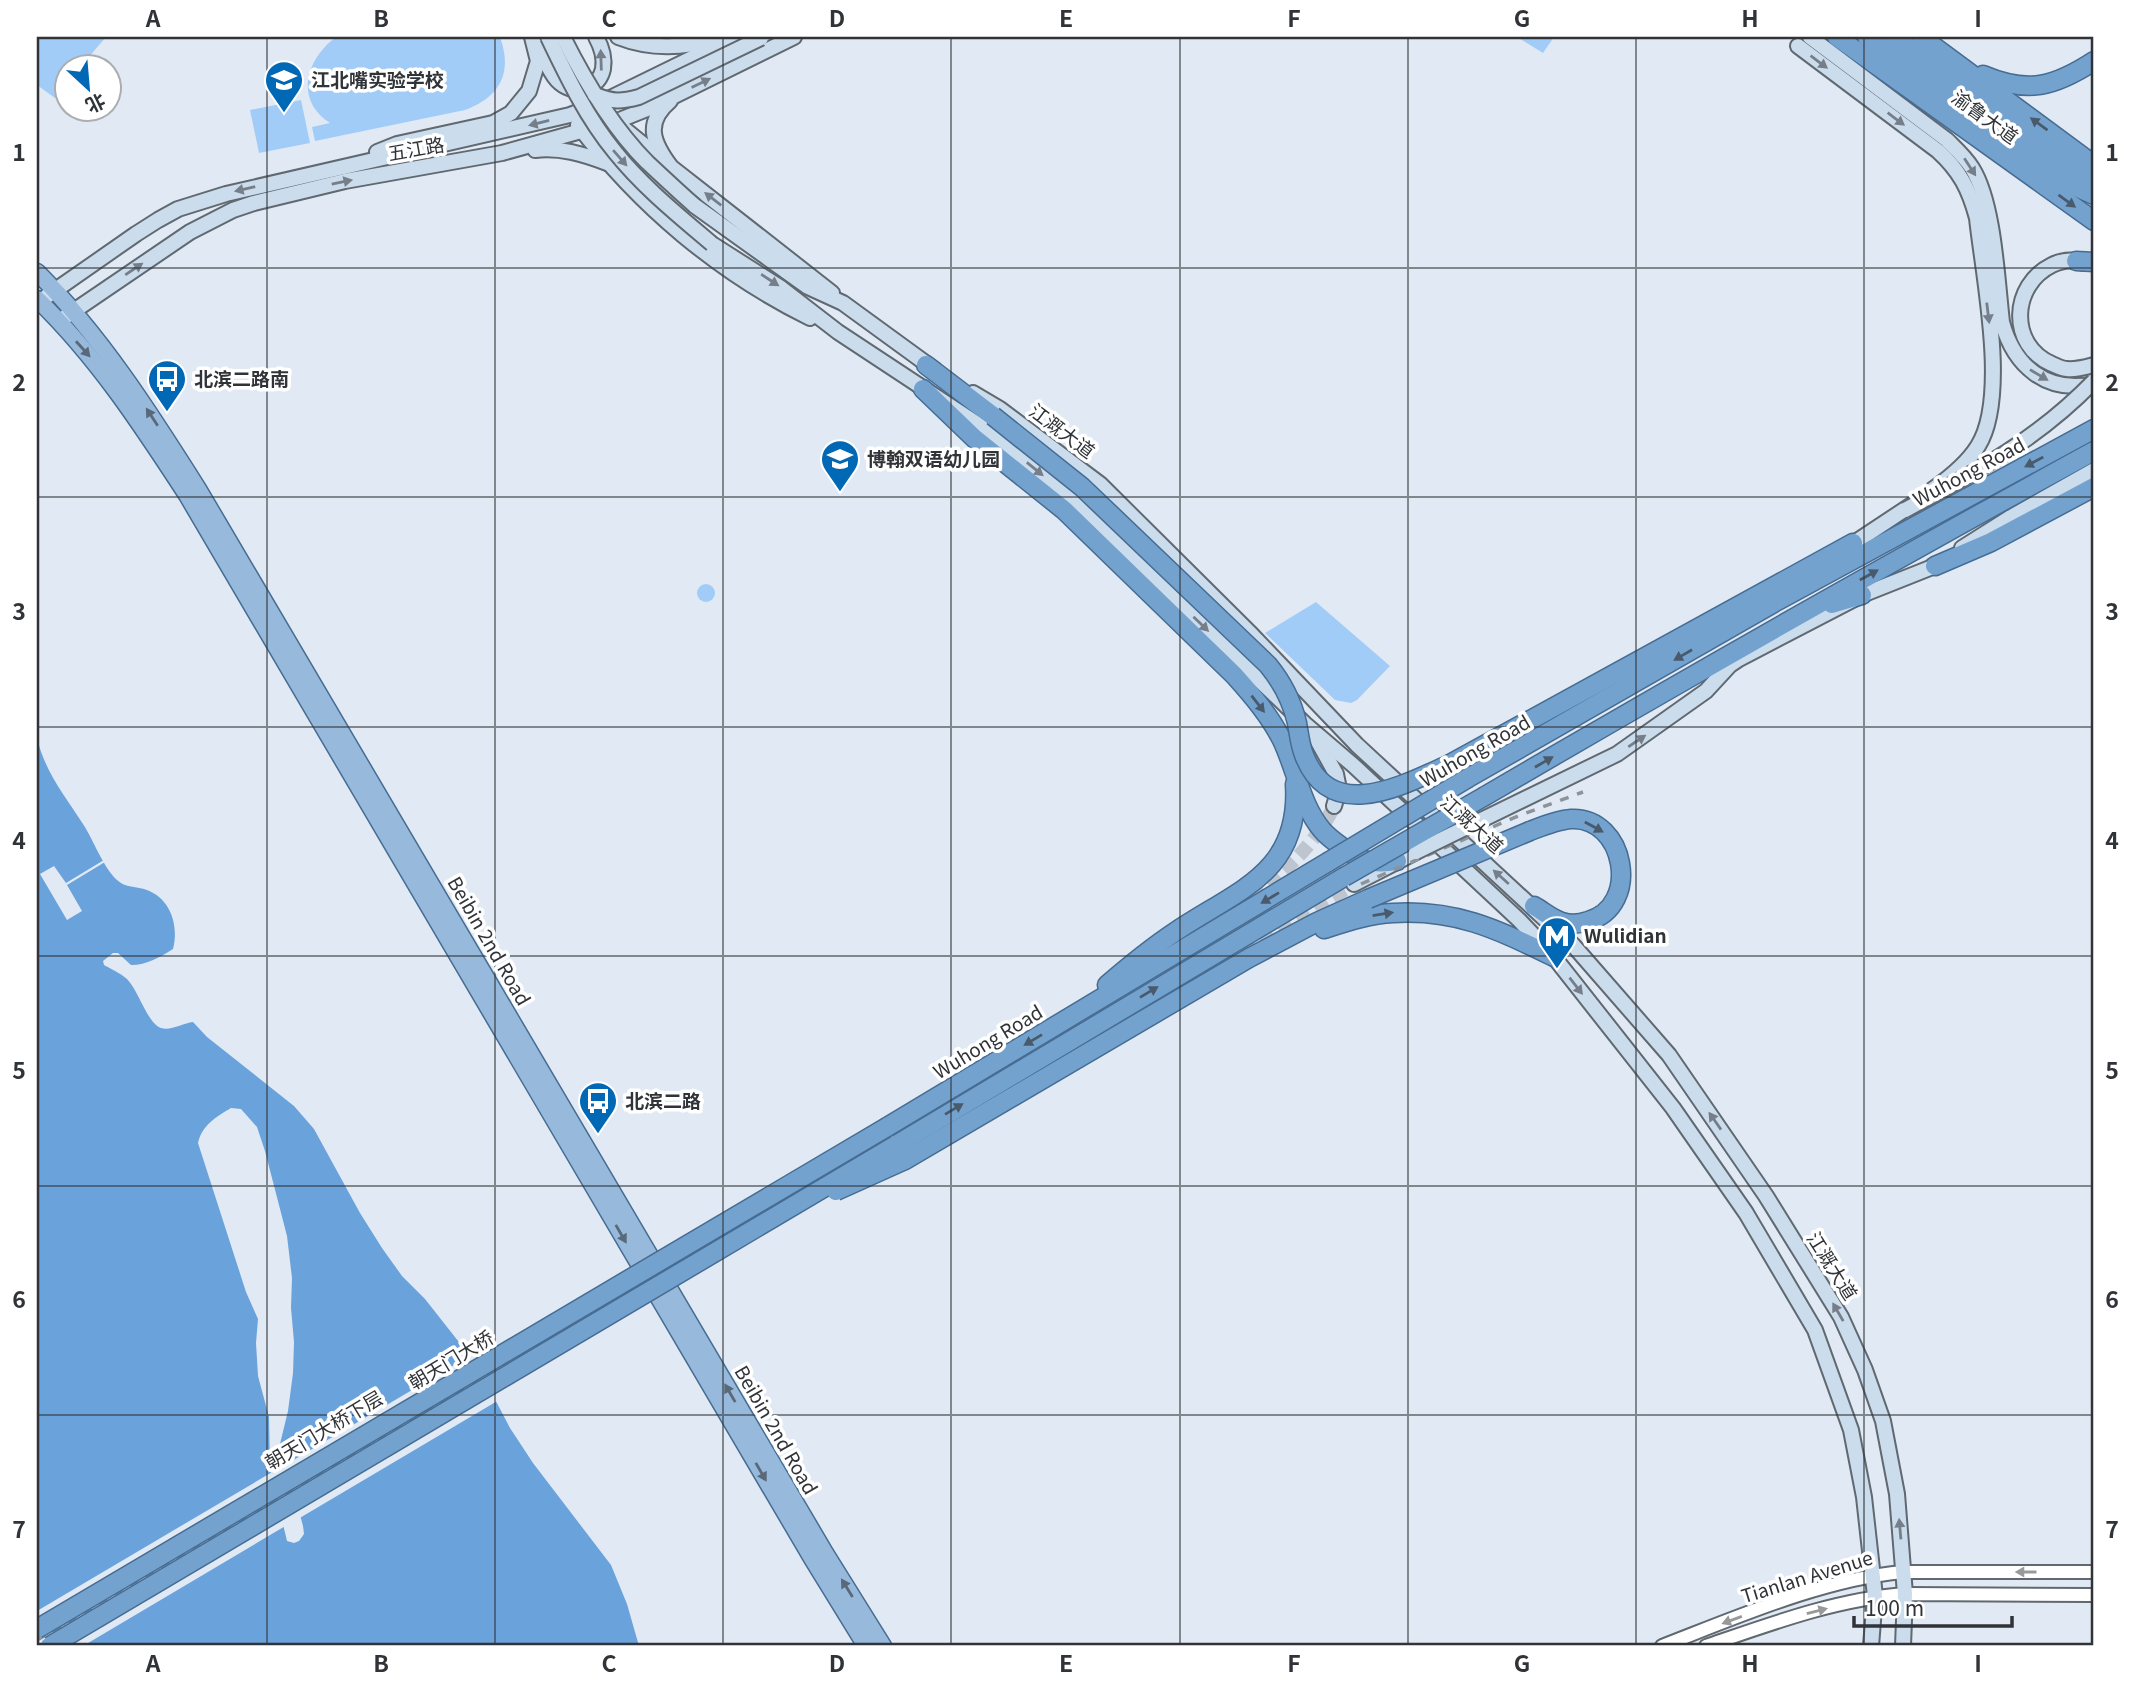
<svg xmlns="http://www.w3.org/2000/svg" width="2131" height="1683" font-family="Georgia,'Noto Sans SC',serif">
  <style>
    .green { fill: #a2ccf8 }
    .water { fill: #6aa2db; fill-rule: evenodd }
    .pier { fill: #e1eaf4 }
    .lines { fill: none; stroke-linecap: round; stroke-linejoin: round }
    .secondary-tunnel { stroke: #bec5ce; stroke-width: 14; stroke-dasharray: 14 7; stroke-linecap: butt }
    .tertiary-casing { stroke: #606870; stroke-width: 16 }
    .secondary-casing { stroke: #606870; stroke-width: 18 }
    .primary-casing { stroke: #466c92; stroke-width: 19 }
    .trunk-casing { stroke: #466c92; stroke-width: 21 }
    .tertiary { stroke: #fff; stroke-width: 12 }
    .secondary { stroke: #cbdced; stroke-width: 14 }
    .primary { stroke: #97b9db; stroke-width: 16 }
    .trunk { stroke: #74a2cf; stroke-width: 18 }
    .rail { stroke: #8d939a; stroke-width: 3.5; stroke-dasharray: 9 9; stroke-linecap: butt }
    .secondary-bridge-casing { stroke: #606870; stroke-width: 18; stroke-linecap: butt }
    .trunk-bridge-casing { stroke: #466c92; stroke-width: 21; stroke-linecap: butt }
    .secondary-bridge { stroke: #cbdced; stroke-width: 14 }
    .trunk-bridge { stroke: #74a2cf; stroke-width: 18 }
    .oneway { fill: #767f89 }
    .oneway2 { fill: #485a6c }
    .oneway3 { fill: #596979 }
    .oneway4 { fill: #98999b }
    .grid { fill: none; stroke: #303337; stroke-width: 2; stroke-opacity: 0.55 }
    .labels { text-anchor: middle; stroke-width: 7; stroke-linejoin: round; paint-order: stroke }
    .poi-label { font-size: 19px; font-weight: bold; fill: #303337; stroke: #fff; text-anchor: start }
    .street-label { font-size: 19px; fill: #303337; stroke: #fff }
    .neatline { fill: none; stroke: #303337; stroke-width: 2.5 }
    .grid-label { font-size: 23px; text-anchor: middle; font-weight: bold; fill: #303337 }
  </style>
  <rect width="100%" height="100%" fill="#e1eaf4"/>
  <g class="green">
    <polygon points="37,37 106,37 81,66 66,66 66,84 55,98 37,85"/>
    <path d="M336,37H500C513,73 500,97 465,110L315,141L312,127L330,123C294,100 306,59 336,37Z"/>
    <polygon points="1517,37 1554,37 1543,53"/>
    <polygon points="301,100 310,143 259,153 250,110"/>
    <circle cx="706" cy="593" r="9"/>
    <polygon points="1316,602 1390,666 1357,700 1351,703 1335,700 1265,633"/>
  </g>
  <path class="water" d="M37,738C45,772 65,796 83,824C94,841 103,867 117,880C125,888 137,886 147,890C171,899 179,926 173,949C160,957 147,965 131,965L118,953H113L103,961L104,965C111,969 120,973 127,979C139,991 147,1023 161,1028C171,1031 183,1023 193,1022L207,1037L294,1106L314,1129L360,1213L382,1248L402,1276L425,1299L477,1365L510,1428L533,1463L611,1565L627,1604L639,1646H37ZM231,1108L241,1109L257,1127L265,1151L287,1236L292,1278L291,1308L294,1342L293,1373L288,1411L279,1448L281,1461L292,1485L303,1526L304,1534L299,1541L294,1543L287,1541L270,1469L269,1417L258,1376L256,1343L258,1319L246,1292L198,1143C202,1125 216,1117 231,1108Z"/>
  <g class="pier">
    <polygon points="104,860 105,862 67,885 82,911 67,920 40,874 54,866 66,883"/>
    <polygon points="473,1354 480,1363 499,1400 298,1519 289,1486 280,1468"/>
    <polygon points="274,1471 287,1525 83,1646 37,1646 37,1611"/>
  </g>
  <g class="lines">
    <g class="secondary-tunnel">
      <path d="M1235,910C1272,882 1314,849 1334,806"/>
      <polyline points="1097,1035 1354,884"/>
    </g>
    <defs>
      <g id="tertiary">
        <path d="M1662,1646C1737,1617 1824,1579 1903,1572H2094"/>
        <path d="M1706,1646C1770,1624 1837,1599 1905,1594L2094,1595"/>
      </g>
      <g id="secondary">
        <path d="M618,37C651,50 686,48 718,38"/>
        <path d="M1810,37L1947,140C1956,149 1965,157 1972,168C1994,203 1997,279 2002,322C2014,366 2046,394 2094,384"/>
        <path d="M1798,46L1938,151C1960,171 1969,189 1977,218C1983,276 2009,397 1978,446C1967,464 1949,478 1932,490"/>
        <path d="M540,47C545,59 552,79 563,85C579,95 599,87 603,69C605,58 601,46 596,37"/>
        <path d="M670,101C644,123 653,143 671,167L832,293"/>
        <path d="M578,125C639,206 719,273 810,318"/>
        <polyline points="623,128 661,159"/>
        <path d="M535,150C560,147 583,154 607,163"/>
        <polyline points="377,152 397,144 493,123 511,113 529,91 538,61 532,37"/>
        <polyline points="695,206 808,287 843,303 935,370"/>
        <polyline points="712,244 781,288 838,332 982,427 1070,498 1305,724 1353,765 1519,920 1554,957 1673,1108 1746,1213 1815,1330 1851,1430 1864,1497 1875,1596 1871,1646"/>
        <path d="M2083,263C2073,259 2062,260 2052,265C2011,285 2008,345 2052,364C2057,366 2062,369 2067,369C2076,370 2086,367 2094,365"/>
        <polyline points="47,296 136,234 158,220 178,209 226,194 570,115 596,105 735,37"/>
        <polyline points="65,317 190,232 233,210 254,203 345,181 502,153 617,121 652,107 794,37"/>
        <polyline points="973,393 1000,409 1100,484 1252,635 1357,745 1573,945 1669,1055 1766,1196 1841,1317 1865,1370 1883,1421 1897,1494 1905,1594 1903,1646"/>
        <polyline points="1962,548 2011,517 2094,470"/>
        <polyline points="1845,549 1913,504"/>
        <polyline points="1316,738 1336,774 1339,789 1334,806"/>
        <polyline points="1467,827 1617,754 1706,691 1730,665 1739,659 1862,595 1935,566 1943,562"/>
        <polyline points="1354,884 1416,852"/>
      </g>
      <g id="primary">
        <path d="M37,272C101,336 150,413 198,489L825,1553L883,1646"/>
        <path d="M37,299C97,357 142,426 187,495L813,1560L866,1646"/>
      </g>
      <g id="trunk">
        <polyline points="1837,37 2094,221"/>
        <polyline points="1867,37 2041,166 2074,186 2094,195"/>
        <polyline points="1894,37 2094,185"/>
        <polyline points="1921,37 2094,165"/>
        <path d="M1983,75C2028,94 2054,87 2094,61"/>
        <polyline points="2076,261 2094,262"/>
        <polyline points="926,365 993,416"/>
        <path d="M923,389L974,438L1064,510L1234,675C1252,695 1270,716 1282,740C1296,769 1301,805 1322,830C1327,836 1335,842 1342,847C1360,862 1375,865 1397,861"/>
        <polyline points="1935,566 1991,542 2094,487"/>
        <polyline points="1832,604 1862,595"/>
        <polyline points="1450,764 1853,543"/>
        <polyline points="1468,778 1777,601 2094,429"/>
        <path d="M1485,796C1687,678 1889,563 2094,451"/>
        <path d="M1530,831C1543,826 1557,820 1571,819C1625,816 1642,906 1588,921C1580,924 1571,925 1562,922C1552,919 1543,911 1534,906"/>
        <path d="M1324,929C1346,922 1370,914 1393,913C1457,909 1498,930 1554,957"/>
        <path d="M1107,985C1129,966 1151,948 1175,932C1235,891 1301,874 1295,784"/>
        <polyline points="887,1127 1328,862"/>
        <polyline points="896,1145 1344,877"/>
        <polyline points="905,1160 1249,958 1317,922 1368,899"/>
      </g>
    </defs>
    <use href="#tertiary" class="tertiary-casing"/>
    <use href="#secondary" class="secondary-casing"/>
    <use href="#primary" class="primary-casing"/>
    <use href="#trunk" class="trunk-casing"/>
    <use href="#tertiary" class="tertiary"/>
    <use href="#secondary" class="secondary"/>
    <use href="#primary" class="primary"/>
    <use href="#trunk" class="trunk"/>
    <g class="rail">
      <polyline points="1361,884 1518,816 1583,792"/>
      <polyline points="37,1640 892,1135"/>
    </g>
    <defs>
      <g id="secondary-bridge">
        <path d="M548,37C567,77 587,118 615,152C643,187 678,215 712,244"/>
        <path d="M563,37C585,81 612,127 647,162C663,177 679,192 695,206"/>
        <path d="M595,95C614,102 620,102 639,97L761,38"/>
        <path d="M1905,510C1976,472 2037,440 2094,381"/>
        <polyline points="1416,852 1467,827"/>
      </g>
      <g id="trunk-bridge">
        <path d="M993,416L1082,487L1268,665C1282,682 1292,701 1297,723C1299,734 1300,745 1304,755C1331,825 1403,785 1450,764"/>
        <polyline points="1328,862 1468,778"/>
        <polyline points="1344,877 1485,796"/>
        <polyline points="1368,899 1530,831"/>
        <polyline points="836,1191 905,1160"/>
        <polyline points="37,1629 887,1127"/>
        <polyline points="50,1646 896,1145"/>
      </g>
    </defs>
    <use href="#secondary-bridge" class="secondary-bridge-casing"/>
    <use href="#trunk-bridge" class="trunk-bridge-casing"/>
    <use href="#secondary-bridge" class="secondary-bridge"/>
    <use href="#trunk-bridge" class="trunk-bridge"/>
  </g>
  <defs><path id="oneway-solid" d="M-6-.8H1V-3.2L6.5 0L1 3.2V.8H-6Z" transform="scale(1.75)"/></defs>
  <g class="oneway">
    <use href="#oneway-solid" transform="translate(601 60) rotate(-92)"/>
    <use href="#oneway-solid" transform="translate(1819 62) rotate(37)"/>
    <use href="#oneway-solid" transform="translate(701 83) rotate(-26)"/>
    <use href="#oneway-solid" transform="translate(1896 119) rotate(37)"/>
    <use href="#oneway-solid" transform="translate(539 123) rotate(166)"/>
    <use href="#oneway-solid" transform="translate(620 158) rotate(49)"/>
    <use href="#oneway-solid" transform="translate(1970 167) rotate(57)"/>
    <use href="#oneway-solid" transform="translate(342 182) rotate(-12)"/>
    <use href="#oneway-solid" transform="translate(245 189) rotate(167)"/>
    <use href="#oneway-solid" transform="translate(713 199) rotate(-142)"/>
    <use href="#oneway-solid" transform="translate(134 269) rotate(-34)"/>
    <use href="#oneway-solid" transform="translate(770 280) rotate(33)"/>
    <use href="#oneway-solid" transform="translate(1988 313) rotate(83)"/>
    <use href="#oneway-solid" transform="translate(2039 375) rotate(31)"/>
    <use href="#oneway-solid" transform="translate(1035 469) rotate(39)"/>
    <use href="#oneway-solid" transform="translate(1201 624) rotate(44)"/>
    <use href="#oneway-solid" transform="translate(1637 741) rotate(-34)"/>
    <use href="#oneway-solid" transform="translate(1501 877) rotate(-138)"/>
    <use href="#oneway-solid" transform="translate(1576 986) rotate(52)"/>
    <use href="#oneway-solid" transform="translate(1715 1121) rotate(-125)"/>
    <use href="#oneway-solid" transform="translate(1838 1312) rotate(-120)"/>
    <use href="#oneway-solid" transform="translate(1900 1529) rotate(-95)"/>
  </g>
  <g class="oneway2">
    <use href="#oneway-solid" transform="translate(2039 124) rotate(-144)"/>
    <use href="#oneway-solid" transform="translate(2067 201) rotate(36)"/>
    <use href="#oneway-solid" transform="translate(2034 462) rotate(152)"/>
    <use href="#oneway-solid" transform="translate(1869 575) rotate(-29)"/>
    <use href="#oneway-solid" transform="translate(1683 655) rotate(150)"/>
    <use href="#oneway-solid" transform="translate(1258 704) rotate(52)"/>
    <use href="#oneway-solid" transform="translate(1544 762) rotate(-30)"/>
    <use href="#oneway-solid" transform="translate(1594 827) rotate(29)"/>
    <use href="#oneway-solid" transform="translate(1270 898) rotate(149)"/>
    <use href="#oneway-solid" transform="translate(1383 914) rotate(-9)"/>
    <use href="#oneway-solid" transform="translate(1149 992) rotate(-31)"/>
    <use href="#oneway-solid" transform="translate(1033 1040) rotate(149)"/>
    <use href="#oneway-solid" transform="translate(954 1109) rotate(-31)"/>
  </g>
  <g class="oneway3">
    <use href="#oneway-solid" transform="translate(83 349) rotate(48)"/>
    <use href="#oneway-solid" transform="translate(152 417) rotate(-123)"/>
    <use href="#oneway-solid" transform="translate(621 1234) rotate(60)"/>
    <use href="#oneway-solid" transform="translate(730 1393) rotate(-120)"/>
    <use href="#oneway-solid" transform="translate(761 1472) rotate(60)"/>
    <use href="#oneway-solid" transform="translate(847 1588) rotate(-122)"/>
  </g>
  <g class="oneway4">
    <use href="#oneway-solid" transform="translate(2026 1572) rotate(180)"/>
    <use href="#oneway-solid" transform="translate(1817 1611) rotate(-14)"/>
    <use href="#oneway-solid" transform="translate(1732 1620) rotate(160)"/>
  </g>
  <path class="grid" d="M267,37V1646M495,37V1646M723,37V1646M951,37V1646M1180,37V1646M1408,37V1646M1636,37V1646M1864,37V1646M37,268H2094M37,497H2094M37,727H2094M37,956H2094M37,1186H2094M37,1415H2094"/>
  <defs>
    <symbol id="school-pin" viewBox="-11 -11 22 30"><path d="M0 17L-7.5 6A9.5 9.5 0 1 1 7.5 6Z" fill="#0068b4" stroke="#fff"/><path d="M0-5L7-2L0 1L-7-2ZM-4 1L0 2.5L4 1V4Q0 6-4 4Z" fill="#fff"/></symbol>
    <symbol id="bus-pin" viewBox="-11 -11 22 30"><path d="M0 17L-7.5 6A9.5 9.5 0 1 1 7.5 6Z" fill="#0068b4" stroke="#fff"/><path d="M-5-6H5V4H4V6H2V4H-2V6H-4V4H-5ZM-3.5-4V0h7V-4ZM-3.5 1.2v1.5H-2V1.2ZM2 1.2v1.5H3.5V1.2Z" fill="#fff"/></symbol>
    <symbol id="metro-pin" viewBox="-11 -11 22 30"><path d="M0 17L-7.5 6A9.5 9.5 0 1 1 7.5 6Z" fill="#0068b4" stroke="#fff"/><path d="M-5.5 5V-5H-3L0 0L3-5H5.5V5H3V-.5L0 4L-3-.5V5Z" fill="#fff"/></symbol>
  </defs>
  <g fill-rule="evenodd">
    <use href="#school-pin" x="262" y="58" width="44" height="60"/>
    <use href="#bus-pin" x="145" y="357" width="44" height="60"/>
    <use href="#school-pin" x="818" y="437" width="44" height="60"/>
    <use href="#metro-pin" x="1535" y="914" width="44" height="60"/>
    <use href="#bus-pin" x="576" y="1079" width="44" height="60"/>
  </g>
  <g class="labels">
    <g class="poi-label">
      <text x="311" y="87">江北嘴实验学校</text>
      <text x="194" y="386">北滨二路南</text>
      <text x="867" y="466">博翰双语幼儿园</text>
      <text x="1584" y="943">Wulidian</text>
      <text x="625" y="1108">北滨二路</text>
    </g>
    <g class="street-label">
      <text transform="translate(1985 117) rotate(36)" y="7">渝鲁大道</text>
      <text transform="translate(416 149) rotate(-10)" y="7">五江路</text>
      <text transform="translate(1062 431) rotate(37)" y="7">江溉大道</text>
      <text transform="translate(1969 472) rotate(-28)" y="7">Wuhong Road</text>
      <text transform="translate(1475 751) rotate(-30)" y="7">Wuhong Road</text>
      <text transform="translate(1472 824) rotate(42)" y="7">江溉大道</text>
      <text transform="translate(489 941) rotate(60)" y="7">Beibin 2nd Road</text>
      <text transform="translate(988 1042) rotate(-31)" y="7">Wuhong Road</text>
      <text transform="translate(1832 1266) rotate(58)" y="7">江溉大道</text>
      <text transform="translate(451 1360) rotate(-31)" y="7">朝天门大桥</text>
      <text transform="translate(324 1430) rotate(-31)" y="7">朝天门大桥下层</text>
      <text transform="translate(776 1430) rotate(60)" y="7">Beibin 2nd Road</text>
      <text transform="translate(1807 1577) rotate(-17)" y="7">Tianlan Avenue</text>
    </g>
  </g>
  <rect width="2131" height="1683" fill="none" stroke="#ffffff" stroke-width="77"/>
  <g transform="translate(88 88) rotate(154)"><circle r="33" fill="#ffffff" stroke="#acadaf" stroke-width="2"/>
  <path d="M0-5L12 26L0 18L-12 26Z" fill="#0068b4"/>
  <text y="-10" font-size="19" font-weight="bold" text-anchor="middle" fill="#303337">北</text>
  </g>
  <path d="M1854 1616v10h158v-10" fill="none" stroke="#303337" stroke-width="3.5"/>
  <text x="1865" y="1616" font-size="21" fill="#303337" stroke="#ffffff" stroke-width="5" paint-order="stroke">100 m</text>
  <rect x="38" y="38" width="2054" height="1606" class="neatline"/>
  <g class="grid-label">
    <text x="153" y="27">A</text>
    <text x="381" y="27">B</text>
    <text x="609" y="27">C</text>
    <text x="837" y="27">D</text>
    <text x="1066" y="27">E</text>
    <text x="1294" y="27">F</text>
    <text x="1522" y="27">G</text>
    <text x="1750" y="27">H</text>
    <text x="1978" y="27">I</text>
    <text x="19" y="161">1</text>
    <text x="2112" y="161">1</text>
    <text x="19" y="391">2</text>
    <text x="2112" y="391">2</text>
    <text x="19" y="620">3</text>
    <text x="2112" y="620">3</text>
    <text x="19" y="849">4</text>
    <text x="2112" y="849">4</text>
    <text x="19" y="1079">5</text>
    <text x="2112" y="1079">5</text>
    <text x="19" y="1308">6</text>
    <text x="2112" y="1308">6</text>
    <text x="19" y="1538">7</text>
    <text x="2112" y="1538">7</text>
    <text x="153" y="1672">A</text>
    <text x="381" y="1672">B</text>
    <text x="609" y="1672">C</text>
    <text x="837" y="1672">D</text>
    <text x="1066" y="1672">E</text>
    <text x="1294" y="1672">F</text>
    <text x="1522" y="1672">G</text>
    <text x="1750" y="1672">H</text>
    <text x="1978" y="1672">I</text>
  </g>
</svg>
